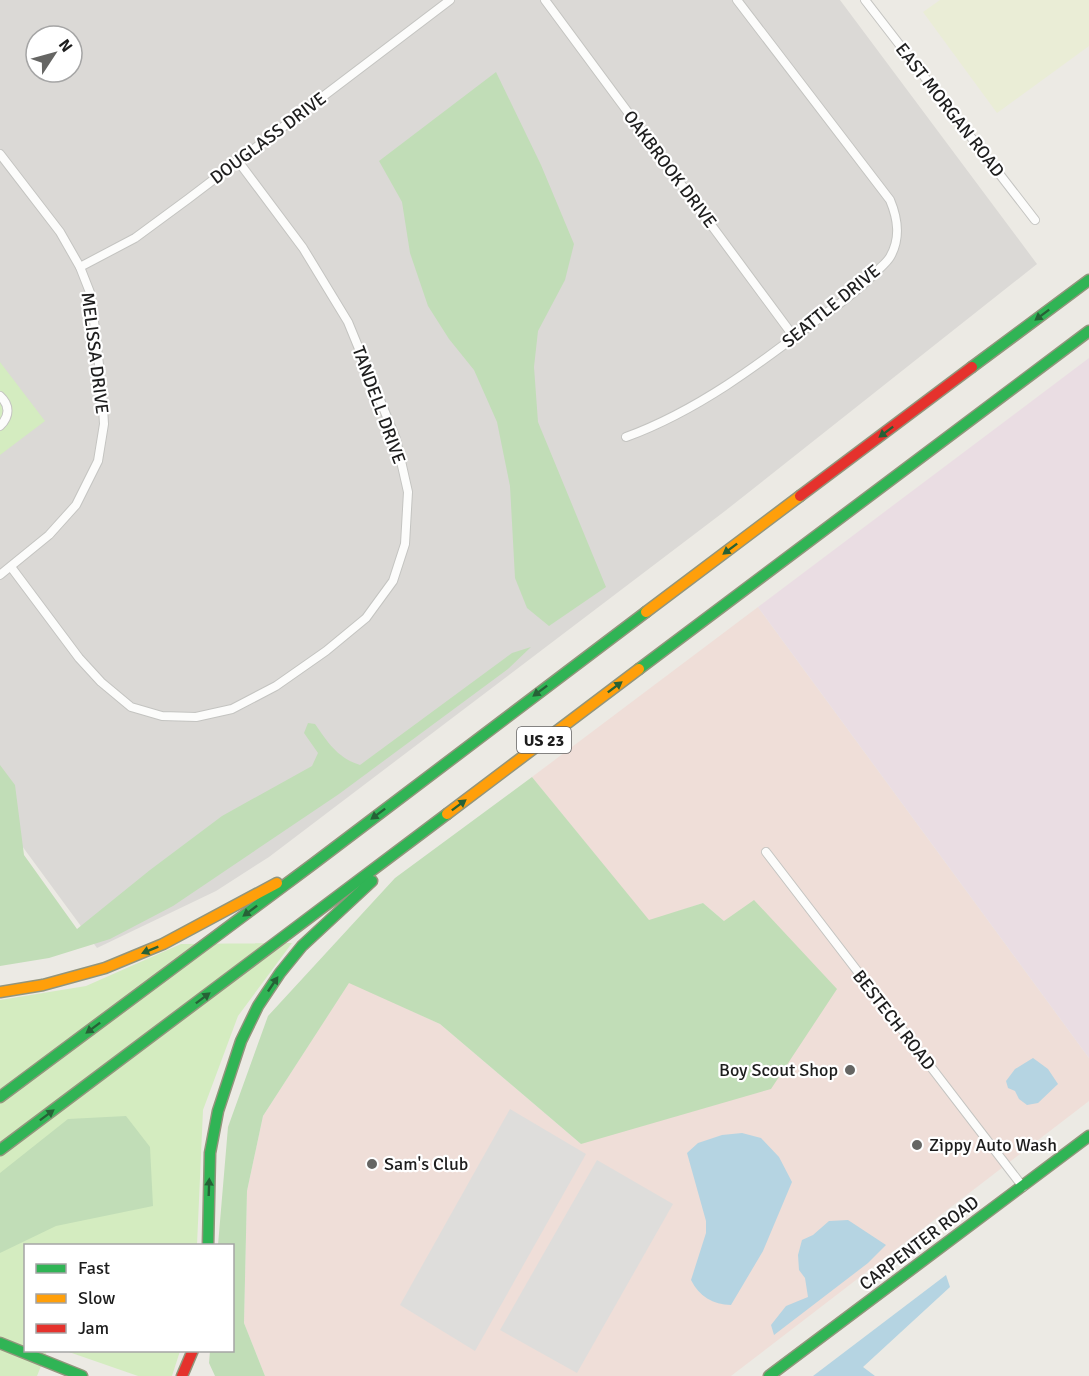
<svg xmlns="http://www.w3.org/2000/svg" width="1089" height="1376" font-family="Signika,sans-serif">
  <style>
    .residential { fill: #dbd9d6; fill-rule: evenodd }
    .commercial { fill: #efded8 }
    .industrial { fill: #eadde3 }
    .farmland { fill: #eaedd6 }
    .grass { fill: #d4ecc0 }
    .forest { fill: #c1ddb7 }
    .parking { fill: #dedddb }
    .water { fill: #b5d4e2 }
    .lines { fill: none; stroke-linecap: round; stroke-linejoin: round }
    .street-casing { stroke: #c4c4c1; stroke-width: 10 }
    .fast-casing { stroke: #92957c; stroke-width: 13 }
    .slow-casing { stroke: #92957c; stroke-width: 13 }
    .jam-casing { stroke: #92957c; stroke-width: 13 }
    .street { stroke: #fcfcfb; stroke-width: 8 }
    .fast { stroke: #30b455; stroke-width: 10 }
    .slow { stroke: #ff9f0a; stroke-width: 10 }
    .jam { stroke: #e5322d; stroke-width: 10 }
    .oneway { fill: #266136 }
    .poi-dot { fill: #656563; stroke: #fff; stroke-width: 2 }
    .labels { text-anchor: middle; stroke-width: 4.5; stroke-linejoin: round; paint-order: stroke }
    .shield { fill: #fff; stroke: #616161; stroke-width: 1.5 }
    .shield-label { font-size: 16px; font-weight: bold; fill: #1d1d1d }
    .street-label { font-size: 18px; fill: #1d1d1d; stroke: #fff }
    .poi-label { font-size: 18px; fill: #1d1d1d; stroke: #fff; text-anchor: start }
  </style>
  <rect width="100%" height="100%" fill="#eceae4"/>
  <path class="residential" d="M0,0H840L1037,264L725,511L269,857L216,891L97,948L0,816ZM36,36H72V72H36Z"/>
  <polygon class="commercial" points="758,607 1089,1058 1089,1101 731,1376 265,1376 244,1323 247,1191 263,1116 349,982 440,1024 581,1144 724,921 703,903 649,921 532,777"/>
  <polygon class="industrial" points="1089,358 1089,1058 758,607"/>
  <polygon class="farmland" points="940,0 1089,0 1089,46 997,113 923,12"/>
  <g class="grass">
    <polygon points="0,362 45,421 0,455"/>
    <polygon points="292,943 238,1016 203,1110 197,1245 26,1246 26,1350 47,1351 37,1376 0,1376 0,1000 86,986 181,944"/>
    <polygon points="66,1351 180,1351 172,1376 138,1376"/>
  </g>
  <g class="forest">
    <polygon points="496,72 541,165 574,244 565,280 538,331 534,367 538,422 606,587 549,626 527,608 515,578 510,486 497,422 474,370 449,339 428,306 410,253 402,202 379,161"/>
    <path d="M531,647L508,669L339,794L173,906L110,939L49,958L0,966V765L15,785L24,855L77,929L150,870L222,816L312,766L318,753L304,733L308,723L315,724C328,743 338,758 360,765L512,653Z"/>
    <polygon points="532,777 649,920 703,903 724,921 754,900 837,989 771,1089 581,1144 440,1024 349,983 263,1116 247,1191 244,1323 265,1376 215,1376 209,1363 210,1351 232,1350 232,1246 218,1245 228,1127 268,1016 395,878"/>
    <polygon points="126,1116 150,1147 153,1206 56,1226 0,1253 0,1173 68,1119"/>
  </g>
  <g class="parking">
    <polygon points="510,1109 586,1154 475,1351 400,1305"/>
    <polygon points="597,1160 673,1204 577,1373 500,1330"/>
  </g>
  <g class="water">
    <polygon points="1033,1058 1048,1069 1058,1084 1038,1103 1027,1105 1019,1099 1015,1091 1008,1088 1006,1081 1015,1069"/>
    <path d="M742,1133L761,1138L779,1157L792,1182L763,1251L731,1305C713,1305 699,1296 691,1280L706,1233V1221L687,1153L698,1143L722,1135Z"/>
    <polygon points="848,1220 886,1245 868,1263 774,1335 771,1325 786,1306 808,1297 805,1278 799,1270 798,1255 802,1240 813,1235 829,1221"/>
    <polygon points="946,1275 950,1287 863,1367 875,1376 813,1376"/>
  </g>
  <g class="lines">
    <defs>
      <g id="street">
        <polyline points="545,0 794,337"/>
        <polyline points="865,0 1035,220"/>
        <polyline points="0,154 60,232 80,267 91,295 102,391 104,424 98,461 76,505 49,535 0,575"/>
        <polyline points="80,267 135,238 188,199 450,0"/>
        <path d="M0,396C10,405 10,416 0,426"/>
        <path d="M626,437C700,410 763,361 825,314C844,301 862,287 878,270C882,266 887,262 890,257C901,238 898,219 890,200L737,0"/>
        <polyline points="11,567 79,658 101,682 131,707 162,716 196,717 232,709 276,686 326,651 366,618 393,581 405,544 408,492 396,439 348,322 303,248 238,161"/>
        <polyline points="766,852 1023,1187"/>
      </g>
      <g id="fast">
        <polyline points="972,367 1089,280"/>
        <polyline points="639,669 1089,331"/>
        <polyline points="0,1097 313,864 646,612"/>
        <polyline points="0,1150 447,814"/>
        <polyline points="208,1246 210,1153 218,1111 241,1041 258,1006 280,973 302,946 372,881"/>
        <polyline points="0,1343 82,1376"/>
        <polyline points="769,1376 1089,1136"/>
      </g>
      <g id="slow">
        <polyline points="646,612 800,496"/>
        <polyline points="447,814 639,669"/>
        <polyline points="0,992 43,985 105,968 163,944 277,883"/>
      </g>
      <g id="jam">
        <polyline points="800,496 972,367"/>
        <polyline points="182,1376 193,1350"/>
      </g>
    </defs>
    <use href="#street" class="street-casing"/>
    <use href="#fast" class="fast-casing"/>
    <use href="#slow" class="slow-casing"/>
    <use href="#jam" class="jam-casing"/>
    <use href="#street" class="street"/>
    <use href="#fast" class="fast"/>
    <use href="#slow" class="slow"/>
    <use href="#jam" class="jam"/>
  </g>
  <defs><path id="oneway-solid" d="M-6-.8H1V-3.2L6.5 0L1 3.2V.8H-6Z" transform="scale(1.5)"/></defs>
  <g class="oneway">
    <use href="#oneway-solid" transform="translate(1042 315) rotate(143)"/>
    <use href="#oneway-solid" transform="translate(886 432) rotate(143)"/>
    <use href="#oneway-solid" transform="translate(730 549) rotate(143)"/>
    <use href="#oneway-solid" transform="translate(615 687) rotate(-37)"/>
    <use href="#oneway-solid" transform="translate(540 691) rotate(143)"/>
    <use href="#oneway-solid" transform="translate(459 805) rotate(-37)"/>
    <use href="#oneway-solid" transform="translate(378 814) rotate(143)"/>
    <use href="#oneway-solid" transform="translate(250 911) rotate(143)"/>
    <use href="#oneway-solid" transform="translate(150 950) rotate(158)"/>
    <use href="#oneway-solid" transform="translate(273 984) rotate(-56)"/>
    <use href="#oneway-solid" transform="translate(203 998) rotate(-37)"/>
    <use href="#oneway-solid" transform="translate(93 1028) rotate(143)"/>
    <use href="#oneway-solid" transform="translate(47 1115) rotate(-37)"/>
    <use href="#oneway-solid" transform="translate(209 1187) rotate(-88)"/>
  </g>
  <g class="poi-dot">
    <circle cx="850" cy="1070" r="6"/>
    <circle cx="917" cy="1145" r="6"/>
    <circle cx="372" cy="1164" r="6"/>
  </g>
  <g class="labels">
    <rect class="shield" x="517" y="727" width="54" height="26" rx="4.5"/>
    <g class="shield-label">
      <text x="544" y="746">US 23</text>
    </g>
    <g class="street-label">
      <text transform="translate(950 110) rotate(52)" y="6">EAST MORGAN ROAD</text>
      <text transform="translate(268 138) rotate(-37)" y="6">DOUGLASS DRIVE</text>
      <text transform="translate(670 169) rotate(53)" y="6">OAKBROOK DRIVE</text>
      <text transform="translate(831 306) rotate(-39)" y="6">SEATTLE DRIVE</text>
      <text transform="translate(95 353) rotate(83)" y="6">MELISSA DRIVE</text>
      <text transform="translate(379 405) rotate(70)" y="6">TANDELL DRIVE</text>
      <text transform="translate(894 1020) rotate(52)" y="6">BESTECH ROAD</text>
      <text transform="translate(919 1243) rotate(-37)" y="6">CARPENTER ROAD</text>
    </g>
    <g class="poi-label">
      <text x="838" y="1076" text-anchor="end">Boy Scout Shop</text>
      <text x="929" y="1151">Zippy Auto Wash</text>
      <text x="384" y="1170">Sam's Club</text>
    </g>
  </g>
  <rect x="24" y="1244" width="210" height="108" fill="#ffffff" stroke="#a5a5a5" stroke-width="1.5"/>
  <rect x="36" y="1264" width="30" height="9" fill="#30b455" stroke="#a5a5a5" stroke-width="1.5"/>
  <text x="78" y="1274" font-size="18" fill="#1d1d1d">Fast</text>
  <rect x="36" y="1294" width="30" height="9" fill="#ff9f0a" stroke="#a5a5a5" stroke-width="1.5"/>
  <text x="78" y="1304" font-size="18" fill="#1d1d1d">Slow</text>
  <rect x="36" y="1324" width="30" height="9" fill="#e5322d" stroke="#a5a5a5" stroke-width="1.5"/>
  <text x="78" y="1334" font-size="18" fill="#1d1d1d">Jam</text>
  <g transform="translate(54 54) rotate(54)"><circle r="28" fill="#ffffff" stroke="#a5a5a5" stroke-width="1.5"/>
  <path d="M0-4.5L10 22L0 15L-10 22Z" fill="#656563"/>
  <text y="-9" font-size="16" font-weight="bold" text-anchor="middle" fill="#1d1d1d">N</text>
  </g>
</svg>
